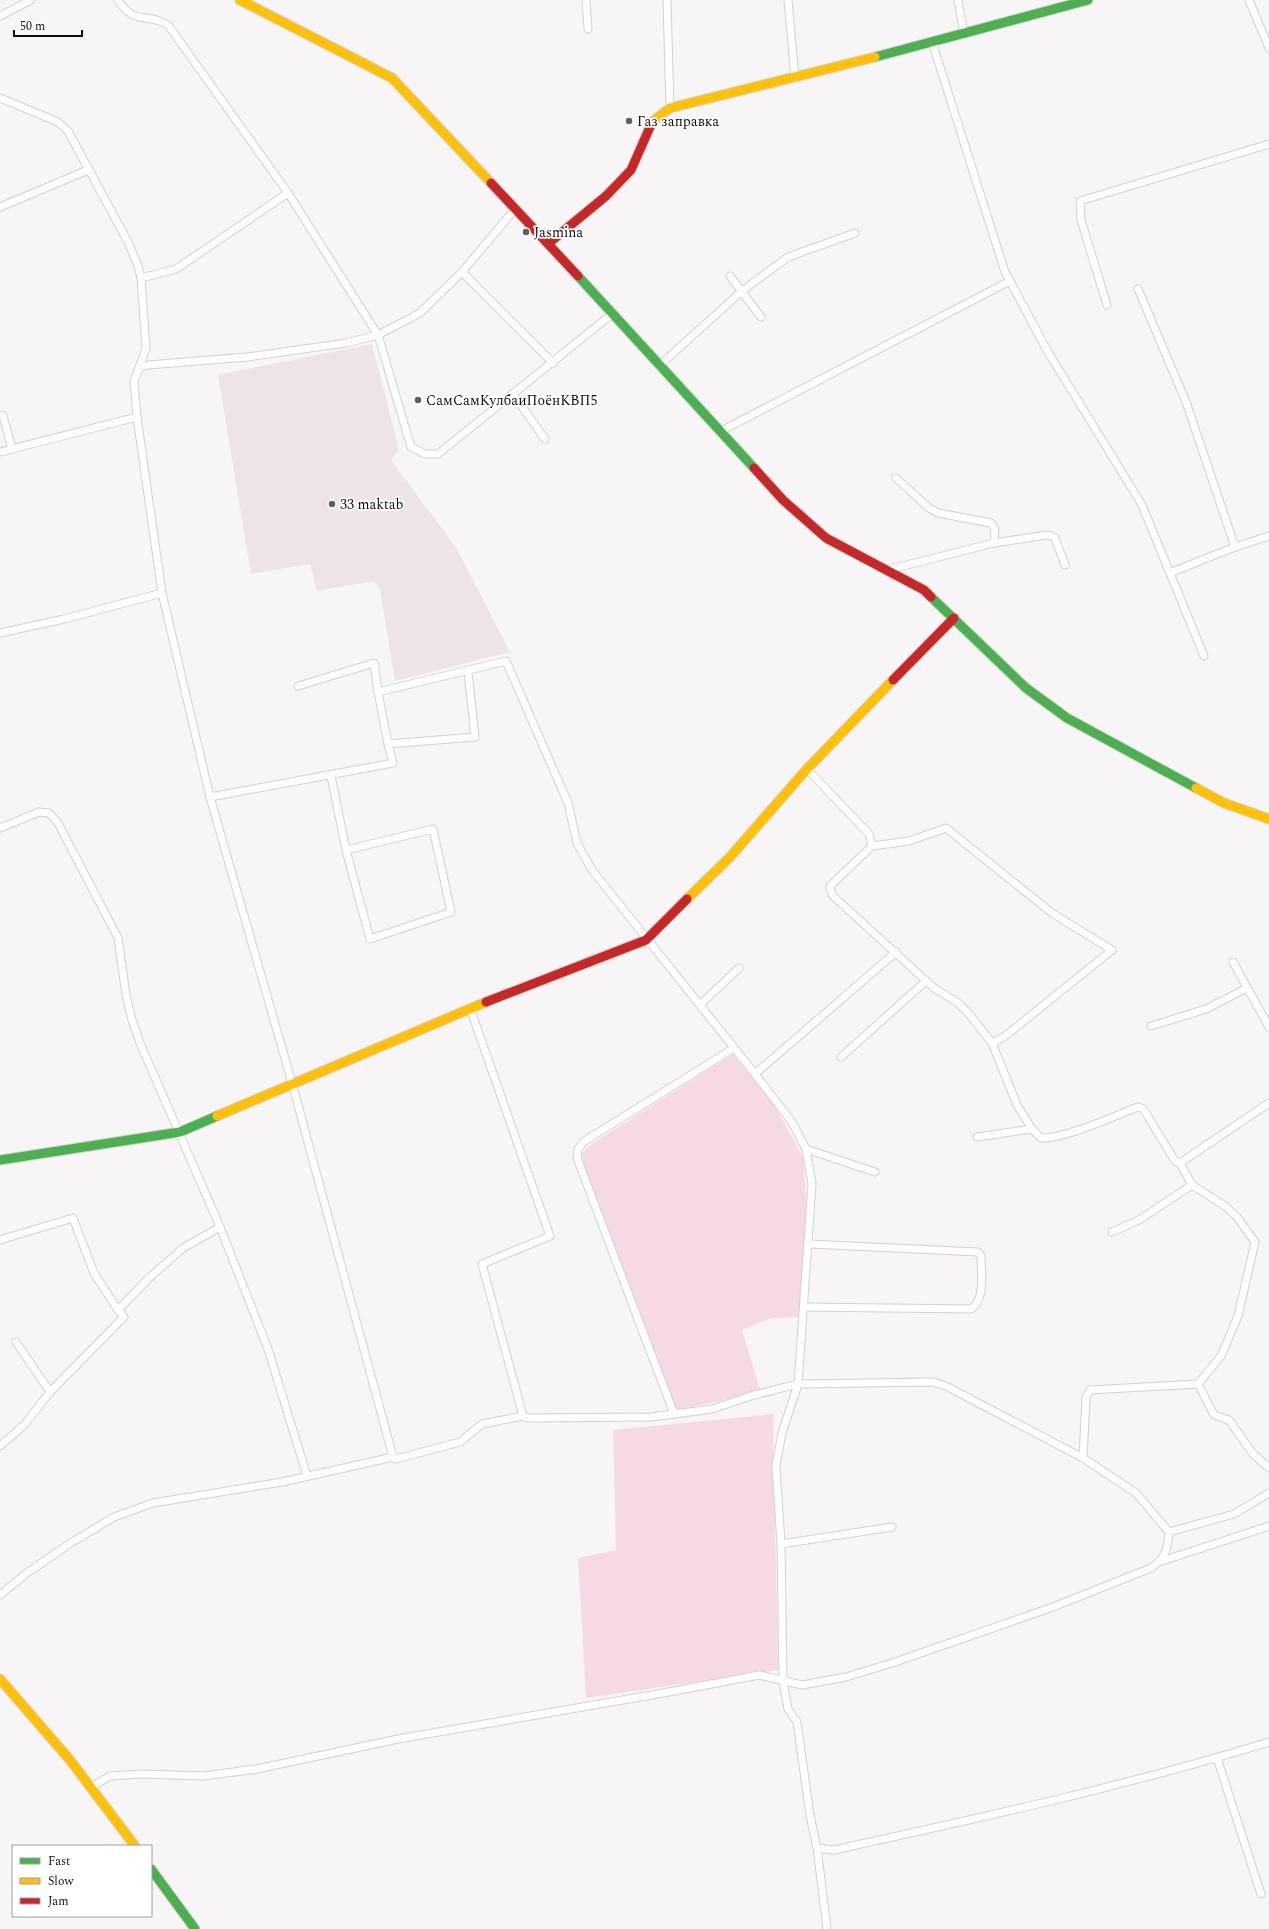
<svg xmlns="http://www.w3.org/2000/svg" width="1269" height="1929" font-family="Spectral,serif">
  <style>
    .built { fill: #ece4e7 }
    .green { fill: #f5d9e4 }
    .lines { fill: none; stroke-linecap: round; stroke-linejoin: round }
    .street-casing { stroke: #d3d1d2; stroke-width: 9 }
    .fast-casing { stroke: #d3d1d2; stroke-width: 11 }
    .slow-casing { stroke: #d3d1d2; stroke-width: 11 }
    .jam-casing { stroke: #d3d1d2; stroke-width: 11 }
    .street { stroke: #fefefe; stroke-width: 7 }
    .fast { stroke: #4caf50; stroke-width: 9 }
    .slow { stroke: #ffc107; stroke-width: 9 }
    .jam { stroke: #c62828; stroke-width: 9 }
    .poi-dot { fill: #605e5f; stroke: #fff; stroke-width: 1.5 }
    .labels { text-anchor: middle; stroke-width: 3.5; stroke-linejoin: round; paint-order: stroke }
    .poi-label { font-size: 14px; fill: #0f0d0e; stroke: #fff; text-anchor: start }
  </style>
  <rect width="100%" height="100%" fill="#f7f5f6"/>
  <polygon class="built" points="372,344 399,450 391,460 457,549 510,652 395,681 380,589 374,581 317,591 310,564 251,574 218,375"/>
  <g class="green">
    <polygon points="733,1054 775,1106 803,1157 807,1208 799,1317 771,1318 742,1330 760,1389 721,1401 675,1410 667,1397 584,1166 582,1153 593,1143"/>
    <polygon points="773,1414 778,1670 586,1698 578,1558 616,1550 613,1430"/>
  </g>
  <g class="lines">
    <defs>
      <g id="street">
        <path d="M118,0C136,27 145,11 168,25L288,193L378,335L411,447L425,454H438L612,314"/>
        <polyline points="586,0 588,29"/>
        <polyline points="667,0 670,108"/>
        <polyline points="788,0 795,78"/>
        <polyline points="958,0 964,33"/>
        <polyline points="1249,0 1269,48"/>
        <polyline points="0,16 31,0"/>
        <polyline points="935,41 934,48 1005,272 1048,352 1142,505 1204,656"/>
        <polyline points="0,98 58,122 68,131 129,244 138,266 141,278 146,348 139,368"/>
        <polyline points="0,207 88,170"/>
        <polyline points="462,272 553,363"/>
        <polyline points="730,276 761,317"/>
        <polyline points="141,278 176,269 288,193"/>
        <polyline points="1138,289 1186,402 1235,547"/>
        <polyline points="1107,305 1081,220 1080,201 1269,144"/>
        <polyline points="659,366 742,291 788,257 855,233"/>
        <polyline points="513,394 545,439"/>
        <polyline points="0,415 3,416 12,449"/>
        <polyline points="721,431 1010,281"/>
        <polyline points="0,452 137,417"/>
        <polyline points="896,478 929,508 938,513 991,523 995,529 994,543"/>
        <polyline points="887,570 994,543 1047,535 1052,536 1055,538 1065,565"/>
        <polyline points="1168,570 1172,572 1235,547 1269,536"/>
        <polyline points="0,633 64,619 162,593"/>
        <polyline points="298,686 374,663 378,692"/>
        <polyline points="388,744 378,692 506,661 568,803 577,843 592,870 755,1074 792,1122 806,1149 812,1184 798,1384 782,1433 776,1466 781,1544 783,1681 788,1709 797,1722 810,1815 817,1848 827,1929"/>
        <path d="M807,769L869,834L872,846L830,886L832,895L934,988L958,1003L970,1015L992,1043L1017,1105L1032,1129L1041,1138C1065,1139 1114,1116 1138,1107L1143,1109L1147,1115L1175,1161L1180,1163L1269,1103"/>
        <polyline points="331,776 346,850 370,939 451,912 433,829 346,850"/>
        <polyline points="210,797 393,763 388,744 475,737 468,672"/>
        <polyline points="0,828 39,812 49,813 58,823 118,938 126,995 132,1020 140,1043 220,1227 268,1349 307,1476"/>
        <polyline points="872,846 909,841 946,828 1052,913 1112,950 1004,1037 992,1043"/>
        <polyline points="1233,962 1269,1027"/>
        <polyline points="700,1005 739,968"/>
        <polyline points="470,1008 550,1236 482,1264 523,1416"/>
        <polyline points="1151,1026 1206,1009 1247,988"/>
        <polyline points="841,1057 926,981"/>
        <polyline points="755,1074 896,952"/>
        <polyline points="977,1137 1032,1129"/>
        <polyline points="806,1149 875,1172"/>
        <polyline points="1112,1232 1139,1220 1192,1185 1180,1163"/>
        <polyline points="0,1240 73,1218 94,1273 118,1310"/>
        <path d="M804,1307L971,1309C986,1299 981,1273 981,1256L978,1252L809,1244"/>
        <polyline points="16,1342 50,1392 124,1317 118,1310 148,1279 183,1248 220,1227"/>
        <polyline points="1198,1384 1214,1415 1229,1420 1253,1454 1269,1468"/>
        <polyline points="674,1414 577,1158 578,1149 583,1142 734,1048"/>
        <polyline points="0,1446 25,1424 50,1392"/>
        <polyline points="393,1457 292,1083 210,797 162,593 137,417 134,381 139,368 148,365 247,357 346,343 378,335 420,313 462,272 515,209"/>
        <polyline points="1083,1458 1086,1397 1090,1390 1198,1384 1221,1356 1238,1316 1255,1242 1237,1217 1225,1206 1192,1185"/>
        <polyline points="781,1544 892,1527"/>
        <polyline points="1162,1561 1269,1526"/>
        <polyline points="0,1595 27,1573 69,1544 114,1517 153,1503 282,1482 393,1457 396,1459 460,1442 482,1424 523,1416 527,1418 651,1417 712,1409 754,1395 798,1384 933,1382 946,1386 1083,1458 1136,1493 1169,1532 1234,1514 1269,1493"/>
        <polyline points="1217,1758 1261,1894"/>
        <path d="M93,1786L110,1776L142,1774L203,1776L257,1769L398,1739L669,1692L759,1675L802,1685L846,1677L895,1662L1053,1607L1151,1568C1165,1559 1168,1549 1169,1532"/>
        <path d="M817,1848L834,1850C980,1818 1126,1786 1269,1742"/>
      </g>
      <g id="fast">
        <polyline points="875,57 1088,0"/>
        <polyline points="578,276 754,468"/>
        <polyline points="931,597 1026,688 1067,718 1196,788"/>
        <polyline points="0,1160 180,1132 217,1116"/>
        <polyline points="151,1869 195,1929"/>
      </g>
      <g id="slow">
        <polyline points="240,0 392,78 491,183"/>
        <polyline points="650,127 652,122 670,108 875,57"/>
        <polyline points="1196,788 1224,803 1269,819"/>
        <polyline points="687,899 730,857 807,769 893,680"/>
        <polyline points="217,1116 486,1002"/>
        <polyline points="0,1679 70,1760 135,1846"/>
      </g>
      <g id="jam">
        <polyline points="491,183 578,276"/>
        <polyline points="549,243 606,196 631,170 650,127"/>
        <polyline points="754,468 783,500 826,538 924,590 931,597"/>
        <polyline points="893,680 954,618"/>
        <polyline points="486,1002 646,940 687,899"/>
      </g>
    </defs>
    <use href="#street" class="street-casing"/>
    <use href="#fast" class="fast-casing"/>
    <use href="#slow" class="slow-casing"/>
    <use href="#jam" class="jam-casing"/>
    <use href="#street" class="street"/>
    <use href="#fast" class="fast"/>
    <use href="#slow" class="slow"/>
    <use href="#jam" class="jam"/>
  </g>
  <g class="poi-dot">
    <circle cx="629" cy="121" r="4"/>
    <circle cx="526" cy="232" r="4"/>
    <circle cx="418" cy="400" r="4"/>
    <circle cx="332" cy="504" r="4"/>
  </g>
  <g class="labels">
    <g class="poi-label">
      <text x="637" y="126">Газ заправка</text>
      <text x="534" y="237">Jasmina</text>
      <text x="426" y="405">СамСамКулбаиПоёнКВП5</text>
      <text x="340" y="509">33 maktab</text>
    </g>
  </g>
  <rect x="12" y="1845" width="140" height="72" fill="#ffffff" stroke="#9f9e9f"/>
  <rect x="20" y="1858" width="20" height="6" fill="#4caf50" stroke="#9f9e9f"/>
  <text x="48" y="1865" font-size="12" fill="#0f0d0e">Fast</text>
  <rect x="20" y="1878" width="20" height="6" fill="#ffc107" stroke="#9f9e9f"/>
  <text x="48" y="1885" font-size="12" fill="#0f0d0e">Slow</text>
  <rect x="20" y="1898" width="20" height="6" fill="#c62828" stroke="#9f9e9f"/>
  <text x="48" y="1905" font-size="12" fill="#0f0d0e">Jam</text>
  <path d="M14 30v6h68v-6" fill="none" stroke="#0f0d0e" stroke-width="2"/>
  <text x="20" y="30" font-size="12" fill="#0f0d0e" stroke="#ffffff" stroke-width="3" paint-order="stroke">50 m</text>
</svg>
